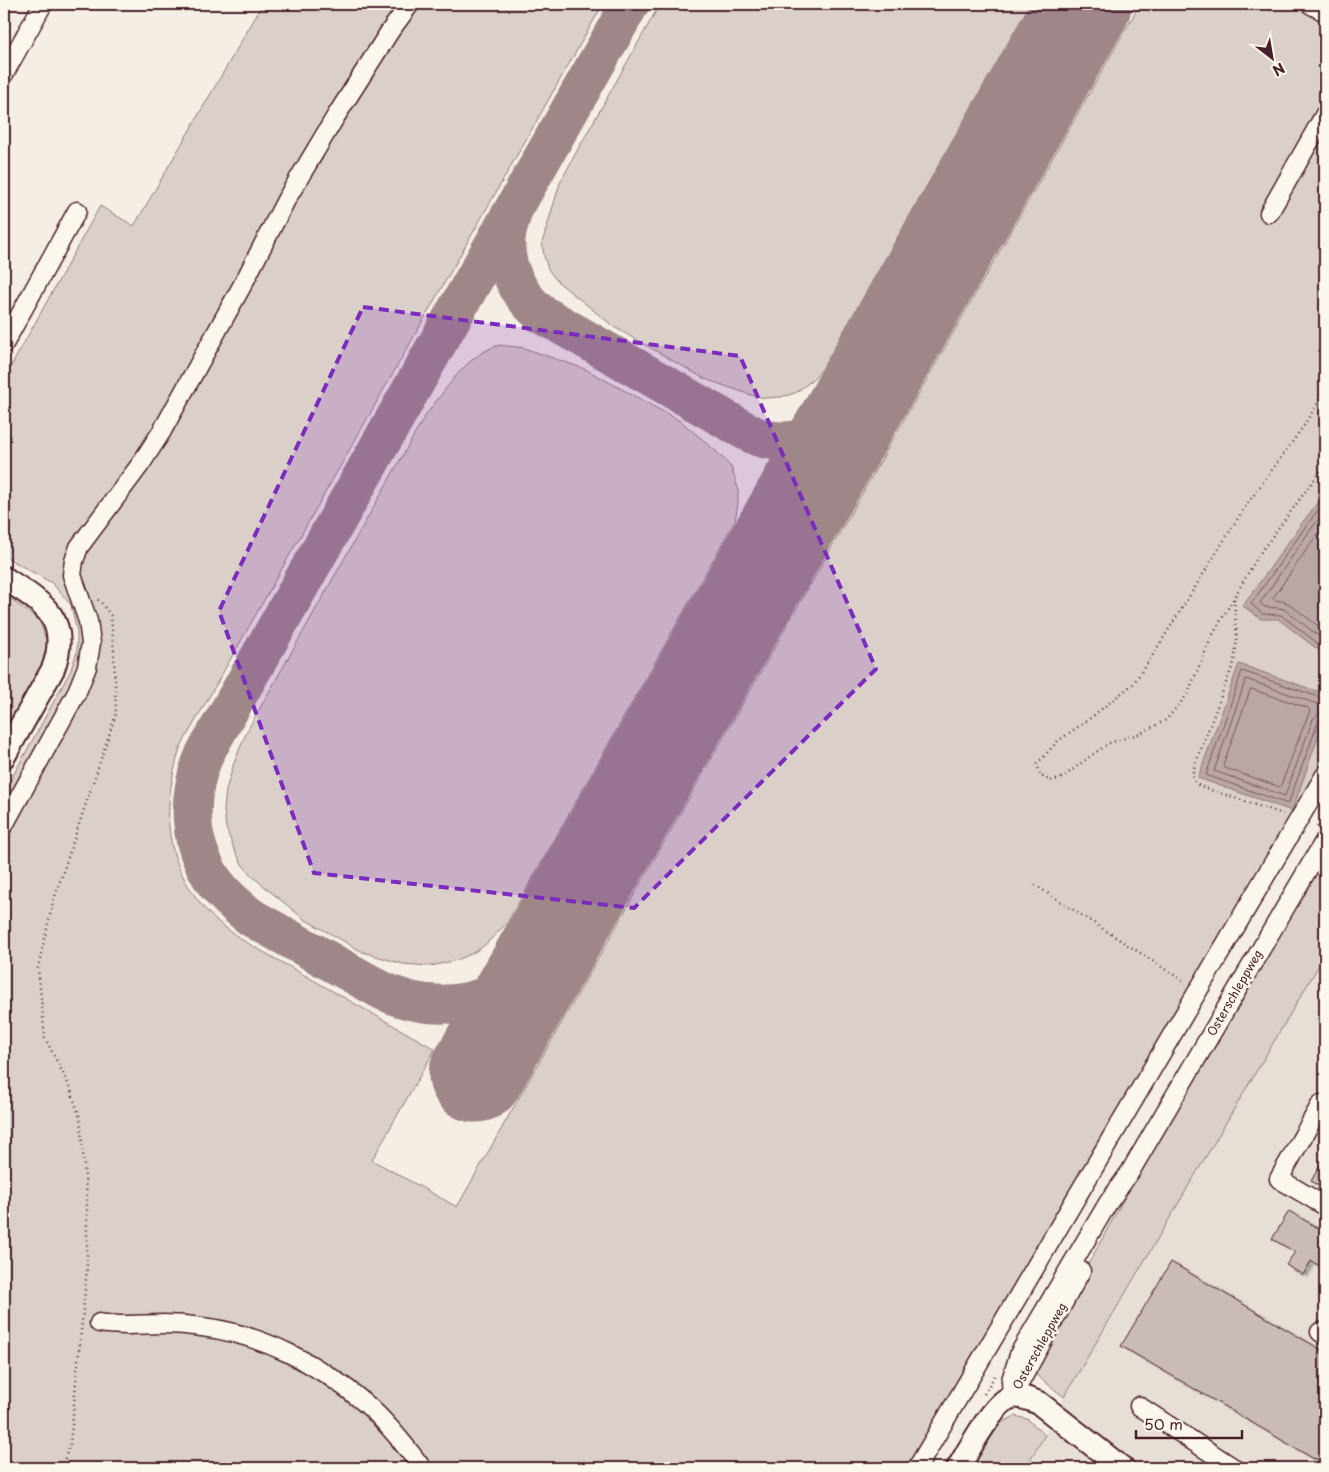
<svg xmlns="http://www.w3.org/2000/svg" width="1329" height="1472" font-family="'Playpen Sans',sans-serif">
  <style>
    .built { fill: #e7dfd6 }
    .green { fill: #dbd0c9; stroke: #92787a }
    .water { fill: #baa7a5; stroke: #8d7174 }
    .lines { fill: none; stroke-linecap: round; stroke-linejoin: round }
    .shore { stroke: #77555c; stroke-width: 1 }
    .taxiway { stroke: #9f8688; stroke-width: 39 }
    .runway { stroke: #9f8688; stroke-width: 95 }
    .building { fill: #cabbb6; stroke: #4a1f2b; filter: url(#shadow) }
    .minor-casing { stroke: #4a1f2b; stroke-width: 21 }
    .major-casing { stroke: #4a1f2b; stroke-width: 26 }
    .path { stroke: #4a1f2b; stroke-width: 2.5; stroke-dasharray: 1 4; stroke-linecap: butt }
    .minor { stroke: #fbf7ec; stroke-width: 18 }
    .major { stroke: #fbf7ec; stroke-width: 22 }
    .marked { fill: #7b2cbf; fill-opacity: 0.2; stroke: #7b2cbf; stroke-width: 4; stroke-dasharray: 10 6; stroke-linejoin: round }
    .labels { text-anchor: middle; stroke-width: 5; stroke-linejoin: round; paint-order: stroke }
    .street-label { font-size: 12px; fill: #4a1f2b; stroke: #fbf7ec }
  </style>
  <defs>
    <filter id="shadow"><feDropShadow dx="4.5" dy="2.5" stdDeviation="1" flood-color="#0004"/></filter>
  </defs>
  <rect width="100%" height="100%" fill="#f4eee4"/>
  <filter id="ink" filterUnits="userSpaceOnUse"><feTurbulence type="fractalNoise" baseFrequency=".02" numOctaves="2"/><feDisplacementMap in="SourceGraphic" scale="10" xChannelSelector="R" yChannelSelector="G"/><feConvolveMatrix kernelMatrix="1 2 1 2 8 2 1 2 1" color-interpolation-filters="sRGB"/></filter>
  <g filter="url(#ink)">
    <polygon class="built" points="1325,955 1325,1468 1025,1468 1045,1435 1064,1397"/>
    <g class="green">
      <path d="M263,4H603L180,748C162,809 162,858 205,909C215,921 230,931 244,941L435,1049L372,1160L457,1207L1140,4H1325V793L927,1468H4V792L70,672L77,652V632L71,605L52,583L4,556V379L100,206L134,226Z"/>
      <polygon points="660,4 1031,4 822,369 815,378 806,385 795,393 781,397 765,398 751,395 705,379 614,327 557,281 548,269 544,256 542,243 560,183 577,151"/>
      <path d="M500,345L524,348L585,369L682,422L717,452L731,467L738,488V504L735,521L507,923L485,945L473,953L457,960L431,966L403,964L363,952L304,919L272,893L252,876L242,864L234,849L226,828L224,809L226,790L234,763L247,731L425,416C445,391 467,353 500,345Z"/>
      <polygon points="4,594 39,620 47,642 42,668 4,735"/>
      <polygon points="1325,854 1325,955 1064,1397 1034,1373 1036,1360 1151,1149"/>
      <polygon points="1015,1416 1027,1419 1045,1435 1025,1468 970,1468 1001,1423"/>
    </g>
    <g class="water">
      <polygon points="1325,493 1325,655 1278,619 1261,619 1243,606 1302,523"/>
      <polygon points="1239,664 1325,694 1325,718 1292,811 1198,778"/>
    </g>
    <g class="lines">
      <g class="shore">
        <polyline points="1325,501 1306,526 1251,604 1263,614 1281,615 1325,649"/>
        <polyline points="1325,511 1311,529 1260,603 1265,607 1278,608 1284,609 1325,641"/>
        <polyline points="1325,523 1273,598 1274,600 1282,601 1289,604 1325,631"/>
        <polygon points="1251,689 1308,708 1310,710 1281,785 1280,787 1225,768 1223,766"/>
        <polyline points="1325,699 1242,671 1206,775 1288,804 1318,723 1321,720 1325,719"/>
        <polyline points="1325,705 1320,705 1246,679 1214,771 1285,796 1313,719 1318,714 1325,713"/>
      </g>
      <g class="taxiway">
        <path d="M511,218C497,253 513,290 540,313L744,430C748,432 753,435 758,437C785,446 821,439 842,419C852,409 859,397 867,385"/>
        <path d="M552,941C544,951 536,962 527,971C485,1007 433,1014 383,991L252,918C239,908 226,897 216,884C187,844 186,797 205,753L630,4"/>
      </g>
      <polyline class="runway" points="476,1075 1084,4"/>
    </g>
    <g class="building">
      <polygon points="1325,1157 1325,1189 1311,1181"/>
      <polygon points="1289,1211 1325,1232 1325,1269 1311,1261 1303,1275 1286,1265 1295,1252 1272,1239"/>
      <polygon points="1171,1262 1325,1352 1325,1464 1315,1458 1314,1459 1121,1346"/>
    </g>
    <g class="lines">
      <defs>
        <g id="minor">
          <polyline points="1310,4 1325,12"/>
          <polyline points="4,74 43,4"/>
          <polyline points="1269,213 1325,114"/>
          <polyline points="4,344 77,211"/>
          <polyline points="4,825 76,694 87,667 91,643 88,621 72,575 74,561 79,547 140,465 162,431 243,284 286,200 336,116 390,31 410,4"/>
          <polyline points="1321,1104 1279,1179 1325,1206"/>
          <path d="M99,1323C122,1327 141,1324 164,1324C176,1324 189,1325 202,1327C261,1334 319,1364 365,1403C387,1422 405,1445 422,1468"/>
          <polyline points="1320,1332 1325,1335"/>
          <polyline points="1013,1395 1081,1271"/>
          <polyline points="1012,1397 1011,1380 1020,1352 1108,1203 1130,1172 1325,840"/>
          <polyline points="1139,1406 1234,1468"/>
          <polyline points="917,1468 1325,775"/>
        </g>
        <g id="major">
          <path d="M4,578C41,602 72,618 53,669L4,756"/>
          <path d="M958,1468C968,1452 994,1401 1012,1397C1020,1395 1031,1400 1039,1403L1122,1468"/>
        </g>
      </defs>
      <use href="#minor" class="minor-casing"/>
      <use href="#major" class="major-casing"/>
      <g class="path">
        <polyline points="1325,391 1303,427 1243,510 1151,658 1133,684 1089,719 1058,741 1037,764 1040,775 1050,781 1062,778 1088,758 1109,743 1139,734 1166,720 1187,695 1212,636 1258,556 1325,465"/>
        <path d="M1234,599L1237,640L1234,662L1195,765C1192,775 1191,779 1199,786L1283,814"/>
        <polyline points="4,784 10,772"/>
        <polyline points="1317,827 1325,813"/>
        <polyline points="1035,885 1185,982"/>
        <polyline points="984,1394 995,1375"/>
        <polyline points="1139,1463 1145,1468"/>
        <polyline points="61,1468 70,1445 87,1269 87,1200 80,1118 69,1085 45,1038 38,968 53,902 116,714 114,653 111,616 100,601 96,599"/>
      </g>
      <use href="#minor" class="minor"/>
      <use href="#major" class="major"/>
    </g>
  </g>
  <path class="marked" d="M363,307L740,356L876,669L634,908L314,873L219,611Z"/>
  <g class="labels">
    <g class="street-label">
      <text transform="translate(1235 993) rotate(-60)" y="4">Osterschleppweg</text>
      <text transform="translate(1040 1346) rotate(-61)" y="4">Osterschleppweg</text>
    </g>
  </g>
  <rect width="1329" height="1472" fill="none" stroke="#fbf7ec" stroke-width="20"/>
  <rect x="10" y="10" width="1309" height="1452" fill="none" stroke="#4a1f2b" stroke-width="2" filter="url(#ink)"/>
  <g transform="translate(1272 58) rotate(149)" stroke="#fbf7ec" stroke-width="4" paint-order="stroke">
  <path d="M0-4L9 19L0 12L-9 19Z" fill="#4a1f2b"/>
  <text y="-8" font-size="14" font-weight="bold" text-anchor="middle" fill="#4a1f2b">N</text>
  </g>
  <path d="M1136 1430v8h106v-8" fill="none" stroke="#4a1f2b" stroke-width="2.5"/>
  <text x="1144" y="1430" font-size="15" fill="#4a1f2b" stroke="#fbf7ec" stroke-width="4" paint-order="stroke">50 m</text>
</svg>
